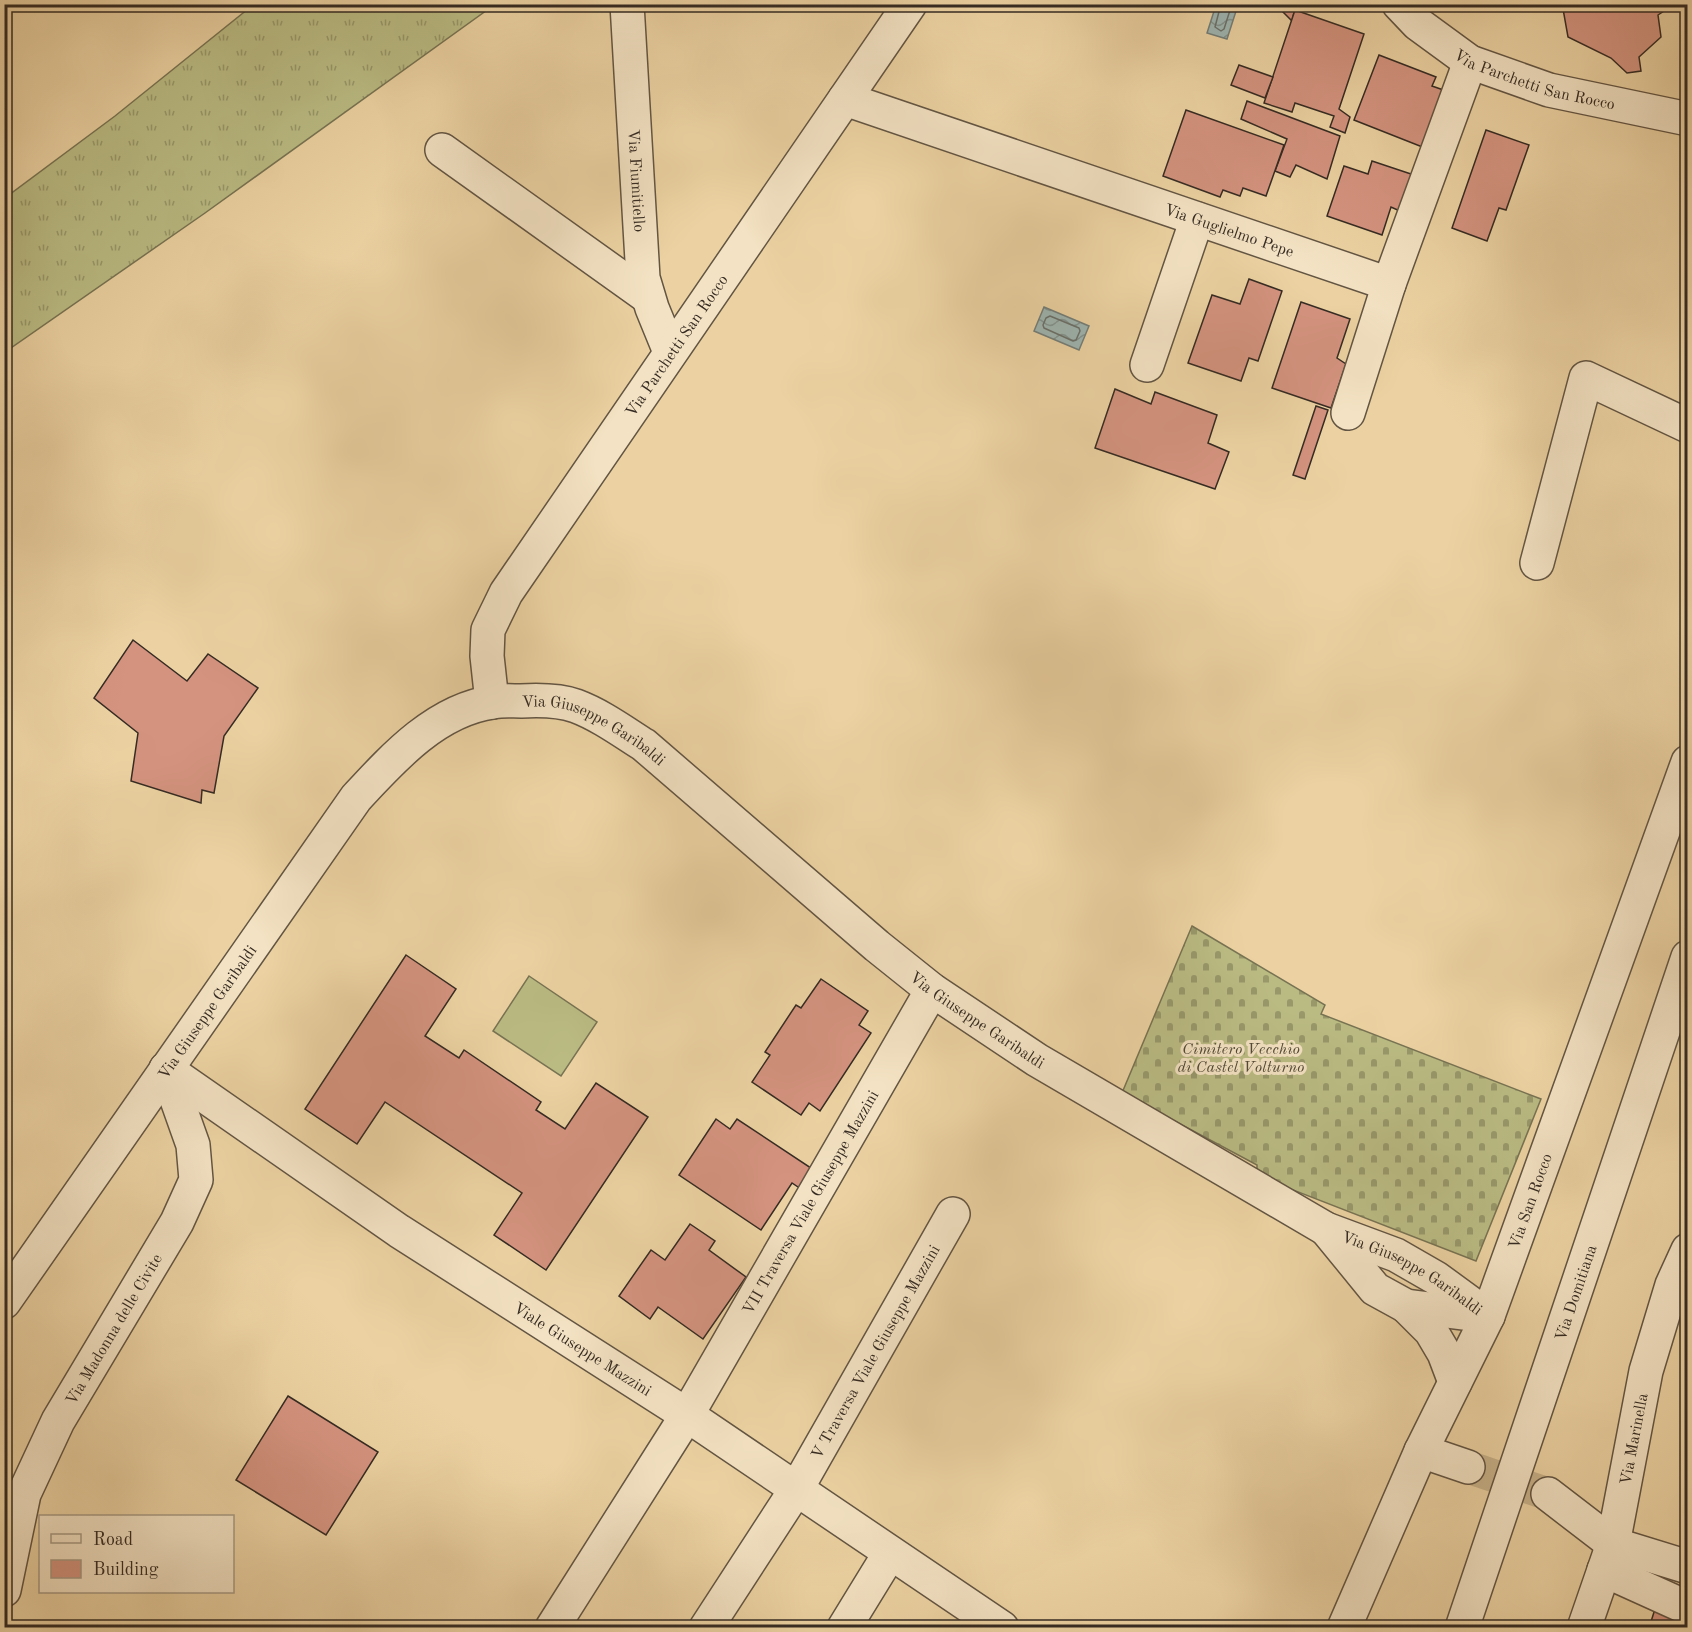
<svg xmlns="http://www.w3.org/2000/svg" width="1692" height="1632" font-family="'Old Standard TT',serif">
  <style>
    .grass { fill: url(#grass-tufts); stroke: #787353; stroke-width: 1.5 }
    .cemetery { fill: url(#cemetery-stones); stroke: #787353; stroke-width: 1.5 }
    .pitch { fill: #babb83; stroke: #787353; stroke-width: 1.5 }
    .water { fill: url(#water-waves); stroke: #747e78; stroke-width: 1.5 }
    .lines { fill: none; stroke-linecap: round; stroke-linejoin: round }
    .shore { stroke: #6a706a; stroke-width: 1.5 }
    .building { fill: #d4937f; stroke: #352b23; stroke-width: 1.5 }
    .minor-tunnel { stroke: #c7b189; stroke-width: 33; stroke-dasharray: 33 16; stroke-linecap: butt }
    .minor-casing { stroke: #635543; stroke-width: 36 }
    .minor { stroke: #f3e2c3; stroke-width: 33 }
    .labels { text-anchor: middle; stroke-width: 6; stroke-linejoin: round; paint-order: stroke }
    .street-label { font-size: 16px; fill: #352b23; stroke: #f3e2c3 }
    .park-label { font-size: 16px; font-style: italic; fill: #504836; stroke: #f3e2c3 }
  </style>
  <defs>
    <pattern id="grass-tufts" width="24" height="20" patternUnits="userSpaceOnUse" patternTransform="scale(1.5)"><rect width="24" height="20" fill="#babb83"/><path d="M3 7l-1-3M5 7V3M7 7l1-3M15 17l-1-3M17 17v-4M19 17l1-3" fill="none" stroke="#98986b"/></pattern>
    <pattern id="cemetery-stones" width="16" height="16" patternUnits="userSpaceOnUse" patternTransform="scale(1.5)"><rect width="16" height="16" fill="#babb83"/><path d="M2 7V4a2 2 0 0 1 4 0v3zM10 15v-3a2 2 0 0 1 4 0v3z" fill="#98986b"/></pattern>
    <pattern id="water-waves" width="16" height="10" patternUnits="userSpaceOnUse" patternTransform="scale(1.5)"><rect width="16" height="10" fill="#9eb5b1"/><path d="M0 5q4-4 8 0t8 0" fill="none" stroke="#829390"/></pattern>
  </defs>
  <rect width="100%" height="100%" fill="#ecd2a2"/>
  <filter id="stains"><feTurbulence type="fractalNoise" baseFrequency=".00333" numOctaves="4"/><feColorMatrix values="0 0 0 0 .2 0 0 0 0 .09 0 0 0 0 .02 0 0 0 .5 -.17"/></filter>
  <radialGradient id="worn" r=".72"><stop offset=".6" stop-color="#630" stop-opacity="0"/><stop offset="1" stop-color="#630" stop-opacity=".3"/></radialGradient>
  <polygon class="grass" points="253,5 494,5 205,213 5,352 5,198 115,116"/>
  <polygon class="cemetery" points="1192,926 1325,1005 1321,1014 1541,1099 1476,1261 1257,1176 1257,1165 1122,1093"/>
  <polygon class="pitch" points="529,976 597,1022 561,1076 493,1031"/>
  <g class="water">
    <polygon points="1216,5 1238,5 1227,39 1207,33"/>
    <polygon points="1044,307 1089,326 1079,350 1034,331"/>
  </g>
  <g class="lines">
    <g class="shore">
      <polyline points="1221,4 1215,27 1221,31 1224,29 1232,4"/>
      <polygon points="1050,316 1079,328 1080,331 1076,340 1073,341 1044,328 1043,325 1046,318"/>
    </g>
  </g>
  <g class="building">
    <polygon points="1275,4 1296,4 1292,21"/>
    <polygon points="1566,4 1670,4 1670,7 1658,15 1661,37 1639,57 1641,71 1627,73 1611,58 1568,37 1563,9"/>
    <polygon points="1295,10 1364,34 1339,109 1350,117 1345,133 1330,127 1334,116 1295,103 1292,112 1264,103"/>
    <polygon points="1379,55 1436,77 1432,86 1452,93 1430,150 1354,120"/>
    <polygon points="1239,65 1273,77 1265,98 1231,85"/>
    <polygon points="1247,101 1340,136 1327,179 1296,165 1290,177 1275,171 1287,139 1241,119"/>
    <polygon points="1186,110 1284,145 1266,196 1243,188 1240,196 1223,190 1220,197 1163,176"/>
    <polygon points="1486,130 1529,145 1506,210 1499,208 1487,241 1452,228"/>
    <polygon points="1372,161 1414,175 1402,212 1391,207 1382,235 1327,216 1344,166 1368,174"/>
    <polygon points="1249,279 1282,291 1258,361 1249,358 1241,381 1188,363 1212,295 1240,304"/>
    <polygon points="1301,302 1350,319 1337,358 1346,364 1331,408 1272,388"/>
    <polygon points="1115,389 1151,404 1155,392 1217,415 1208,443 1229,452 1215,489 1095,448"/>
    <polygon points="1316,406 1328,410 1305,479 1293,475"/>
    <polygon points="133,640 187,681 208,654 258,688 224,736 214,793 202,790 201,803 131,781 138,733 94,698"/>
    <polygon points="406,955 456,989 425,1036 459,1058 464,1050 541,1102 536,1110 565,1129 596,1083 648,1117 546,1270 494,1235 522,1193 385,1102 357,1144 305,1109"/>
    <polygon points="821,979 868,1011 859,1025 871,1033 820,1111 809,1103 801,1115 752,1082 770,1055 765,1052 796,1005 801,1008"/>
    <polygon points="716,1119 730,1129 737,1119 820,1174 807,1193 792,1183 761,1230 679,1175"/>
    <polygon points="690,1224 715,1241 709,1250 746,1277 703,1339 658,1307 650,1319 619,1296 651,1250 665,1260"/>
    <polygon points="288,1396 378,1452 326,1535 236,1480"/>
    <polygon points="1655,1609 1688,1620 1688,1628 1649,1628"/>
  </g>
  <g class="lines">
    <polyline class="minor-tunnel" points="1468,1467 1548,1494"/>
    <defs>
      <g id="minor">
        <path id="s1" d="M627,4L643,278L652,308L670,352"/>
        <path id="s2" d="M1399,4L1418,24L1470,62L1549,90L1688,119"/>
        <path id="s3" d="M845,99L1389,284L1470,62"/>
        <polyline points="442,150 648,297"/>
        <polyline points="1147,365 1197,219"/>
        <polyline points="1348,413 1389,284"/>
        <polyline points="1537,563 1586,378 1688,426"/>
        <path id="s4" d="M492,702L487,656L488,630L506,593L910,4"/>
        <path id="s5" d="M166,1069L399,1231L687,1415L1002,1628"/>
        <polyline points="1326,1229 1375,1289 1406,1306 1486,1316"/>
        <path id="s6" d="M4,1302L356,798C393,758 436,710 493,702C502,700 512,701 521,701C538,700 559,700 576,706C600,715 622,731 644,745L877,946L932,990L1037,1060L1326,1229L1396,1255L1436,1278L1488,1316"/>
        <polyline points="1406,1306 1431,1331 1444,1353 1455,1382"/>
        <polyline points="1421,1451 1468,1467"/>
        <polyline points="1548,1494 1613,1544 1688,1567"/>
        <polyline points="1604,1570 1688,1608"/>
        <path id="s7" d="M4,1590L24,1494L58,1421L177,1222L196,1180L193,1145L166,1069"/>
        <path id="s8" d="M552,1628L687,1415L932,990"/>
        <path id="s9" d="M706,1628L797,1488L953,1214"/>
        <polyline points="844,1628 890,1553"/>
        <path id="s10" d="M1344,1628L1421,1451L1488,1316L1688,762"/>
        <path id="s11" d="M1462,1628L1688,957"/>
        <path id="s12" d="M1584,1628L1613,1544L1646,1371L1672,1285L1688,1250"/>
      </g>
    </defs>
    <use href="#minor" class="minor-casing"/>
    <use href="#minor" class="minor"/>
  </g>
  <g class="labels">
    <g class="street-label">
      <text dy="6" stroke="none"><textPath href="#s2" startOffset="159">Via Parchetti San Rocco</textPath></text>
      <text dy="6" stroke="none"><textPath href="#s1" startOffset="177">Via Fiumitiello</textPath></text>
      <text dy="6" stroke="none"><textPath href="#s3" startOffset="406">Via Guglielmo Pepe</textPath></text>
      <text dy="6" stroke="none"><textPath href="#s4" startOffset="414">Via Parchetti San Rocco</textPath></text>
      <text dy="6" stroke="none"><textPath href="#s6" startOffset="894">Via Giuseppe Garibaldi</textPath></text>
      <text dy="6" stroke="none"><textPath href="#s6" startOffset="354">Via Giuseppe Garibaldi</textPath></text>
      <text dy="6" stroke="none"><textPath href="#s6" startOffset="1380">Via Giuseppe Garibaldi</textPath></text>
      <text dy="6" stroke="none"><textPath href="#s10" startOffset="466">Via San Rocco</textPath></text>
      <text dy="6" stroke="none"><textPath href="#s8" startOffset="498">VII Traversa Viale Giuseppe Mazzini</textPath></text>
      <text dy="6" stroke="none"><textPath href="#s6" startOffset="1884">Via Giuseppe Garibaldi</textPath></text>
      <text dy="6" stroke="none"><textPath href="#s11" startOffset="354">Via Domitiana</textPath></text>
      <text dy="6" stroke="none"><textPath href="#s7" startOffset="286">Via Madonna delle Civite</textPath></text>
      <text dy="6" stroke="none"><textPath href="#s5" startOffset="502">Viale Giuseppe Mazzini</textPath></text>
      <text dy="6" stroke="none"><textPath href="#s9" startOffset="324">V Traversa Viale Giuseppe Mazzini</textPath></text>
      <text dy="6" stroke="none"><textPath href="#s12" startOffset="196">Via Marinella</textPath></text>
    </g>
    <g class="park-label">
      <text x="1241" y="1054">Cimitero Vecchio<tspan x="1241" dy="18">di Castel Volturno</tspan></text>
    </g>
  </g>
  <rect width="1692" height="1632" fill="none" stroke="#ecd2a2" stroke-width="24"/>
  <rect x="6" y="6" width="1680" height="1620" fill="none" stroke="#352b23" stroke-width="3"/>
  <rect x="12" y="12" width="1668" height="1608" fill="none" stroke="#352b23" stroke-width="1.5"/>
  <rect x="39" y="1515" width="195" height="78" fill="#f3e2c3" stroke="#a79983" stroke-width="1.5"/>
  <rect x="51" y="1534" width="30" height="9" fill="#f3e2c3" stroke="#a79983" stroke-width="1.5"/>
  <text x="93" y="1545" font-size="18" fill="#352b23">Road</text>
  <rect x="51" y="1560" width="30" height="18" fill="#d4937f" stroke="#a79983" stroke-width="1.5"/>
  <text x="93" y="1575" font-size="18" fill="#352b23">Building</text>
  <rect width="100%" height="100%" filter="url(#stains)"/>
  <rect width="100%" height="100%" fill="url(#worn)"/>
</svg>
